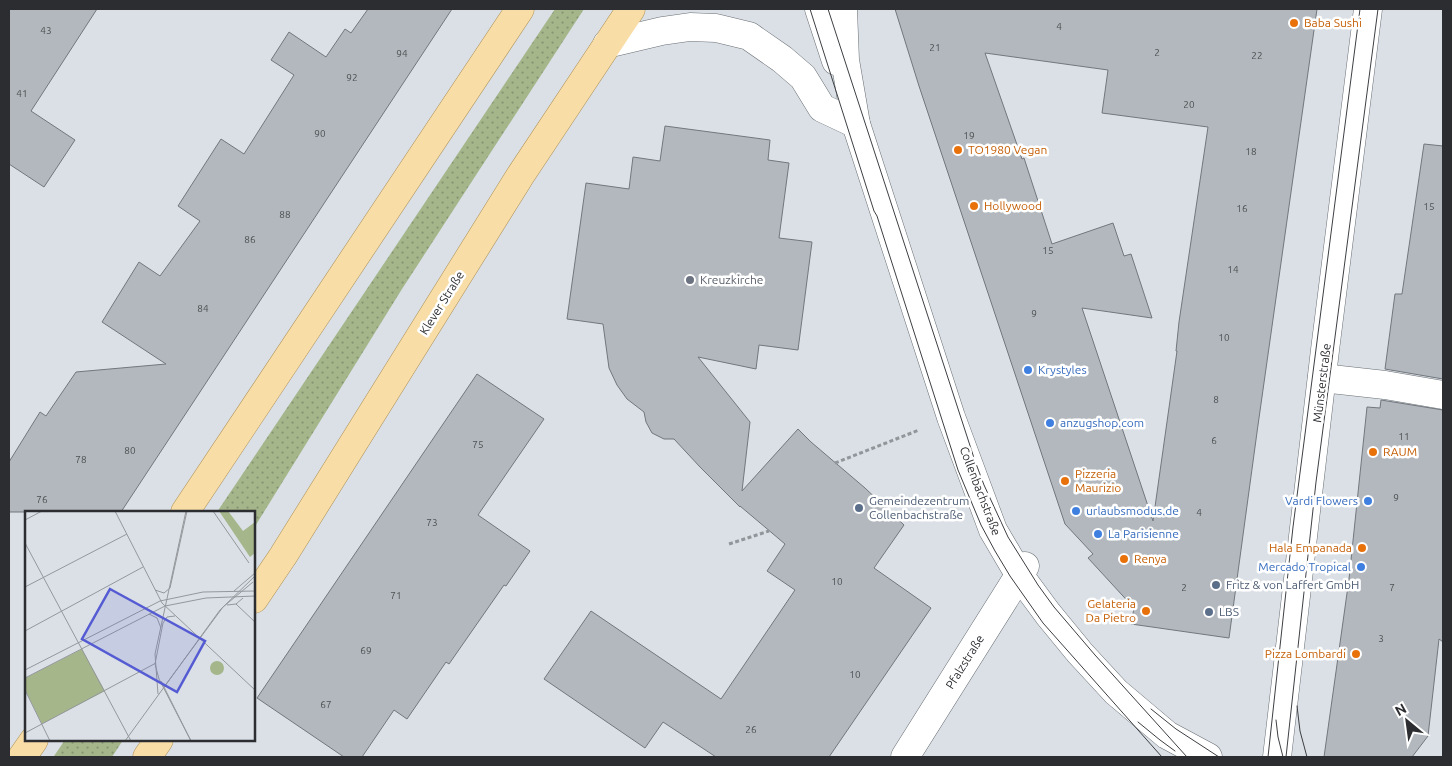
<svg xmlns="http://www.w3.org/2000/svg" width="1452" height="766" font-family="Ubuntu,sans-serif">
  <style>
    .grass { fill: url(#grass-dots) }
    .building { fill: #b2b8bd; stroke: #72777d; fill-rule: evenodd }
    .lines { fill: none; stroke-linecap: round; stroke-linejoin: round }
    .minor-casing { stroke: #696f74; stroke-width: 29 }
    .major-casing { stroke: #ad9057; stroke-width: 29 }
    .path { stroke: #92969b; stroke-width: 3; stroke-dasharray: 4 2.5; stroke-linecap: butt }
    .minor { stroke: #fff; stroke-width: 28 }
    .major { stroke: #f8dda7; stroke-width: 28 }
    .tram { stroke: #3d3f43; stroke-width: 1 }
    .food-dot { fill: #e8710a; stroke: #fff; stroke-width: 2 }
    .worship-dot { fill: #6b7280; stroke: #fff; stroke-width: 2 }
    .shop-dot { fill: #3f7fe0; stroke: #fff; stroke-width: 2 }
    .service-dot { fill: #5c6f8a; stroke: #fff; stroke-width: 2 }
    .labels { text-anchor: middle; stroke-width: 5; stroke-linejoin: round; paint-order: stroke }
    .number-label { font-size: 10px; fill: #4d5053 }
    .food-label { font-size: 12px; fill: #c56008; stroke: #fff; text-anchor: start }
    .worship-label { font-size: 12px; fill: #5b616d; stroke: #fff; text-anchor: start }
    .street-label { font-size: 12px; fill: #2b2d30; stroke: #fff }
    .shop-label { font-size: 12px; fill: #366cbe; stroke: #fff; text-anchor: start }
    .service-label { font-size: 12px; fill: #4e5e75; stroke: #fff; text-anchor: start }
    .inset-road { fill: none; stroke: #94989d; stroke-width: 1 }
    .view { fill: #555bd2; fill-opacity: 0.15; stroke: #555bd2; stroke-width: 2.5 }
    .inset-edge { fill: none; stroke: #2b2d30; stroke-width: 2.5 }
  </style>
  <defs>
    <pattern id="grass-dots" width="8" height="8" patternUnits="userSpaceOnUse" patternTransform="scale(1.25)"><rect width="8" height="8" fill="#a5b68b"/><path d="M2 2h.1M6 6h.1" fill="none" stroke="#879472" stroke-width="1.8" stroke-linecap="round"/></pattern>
  </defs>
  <rect width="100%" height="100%" fill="#dae0e6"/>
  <g class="grass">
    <polygon points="555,9 584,9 402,289 254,528 254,512 217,512"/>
    <polygon points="65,740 123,740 112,757 55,757 54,756"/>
  </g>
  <g class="building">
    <polygon points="9,9 97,9 31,111 75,140 44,187 9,164"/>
    <polygon points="368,9 452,9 121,512 9,512 9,462 40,412 46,416 76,372 166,364 102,322 139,262 160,276 200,221 178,206 221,139 244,154 294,75 271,60 289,32 326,57 345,29 351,33"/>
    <path d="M895,9H1317L1258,425L1229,638L1131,624L1134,608L1088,558L1093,554L1065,524L919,86ZM985,53L1108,70L1102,113L1208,127L1179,322L1176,351H1177L1153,521L1082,308L1152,318L1131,254L1124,256L1113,223L1052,244L1024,158L1022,159Z"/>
    <polygon points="665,126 770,140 768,160 789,163 779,238 812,242 798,350 759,345 756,369 698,357 750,422 742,491 798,429 811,442 865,488 904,525 874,568 931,608 829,757 716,757 663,722 645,748 544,679 591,611 721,699 795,590 767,571 785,544 740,506 740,507 700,467 674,439 664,439 652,433 646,422 644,412 627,399 617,385 609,368 603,324 567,319 586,183 629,189 633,157 660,161"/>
    <polygon points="1424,144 1443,146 1443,379 1385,369 1395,294 1402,294"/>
    <polygon points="477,374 544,419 478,515 530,551 506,586 504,585 449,664 446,662 407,719 394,710 362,757 344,757 257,698"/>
    <polygon points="1381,400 1443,410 1443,642 1439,639 1428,736 1412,757 1324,757 1349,579 1367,407 1380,408"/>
  </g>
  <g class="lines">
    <defs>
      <g id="minor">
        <polyline points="819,9 836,61"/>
        <polyline points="843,9 845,60 856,124 951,417 993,530 1020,576 1048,614 1080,653 1116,692 1167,735 1208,757"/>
        <polyline points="607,44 662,31 690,27 716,28 749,36 782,59 803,77 822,108 856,124"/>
        <polyline points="1322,378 1385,385 1443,395"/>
        <polyline points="905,757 1025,566"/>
        <polyline points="1277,757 1325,350 1368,9"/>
      </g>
      <g id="major">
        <polyline points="185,512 520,9"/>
        <polyline points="254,599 283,556 520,176 631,9"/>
        <polyline points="22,757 34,740"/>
        <polyline points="147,757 159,740"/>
      </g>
    </defs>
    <use href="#minor" class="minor-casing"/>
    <use href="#major" class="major-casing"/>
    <g class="path">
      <polyline points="835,463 919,430"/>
      <polyline points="729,544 769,531"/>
    </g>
    <use href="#minor" class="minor"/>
    <use href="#major" class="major"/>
    <g class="tram">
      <polyline points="810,9 874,211 877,216 958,470 981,525 995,551 1010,576 1043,623 1162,757"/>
      <polyline points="828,9 975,461 984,485 1008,537 1038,585 1054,607 1095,655 1187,757"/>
      <polyline points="1297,706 1300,731 1307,757"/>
      <polyline points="1151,709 1176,729 1219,757"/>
      <polyline points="1276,720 1278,737 1283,757"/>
      <polyline points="1138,722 1160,740 1175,751"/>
      <polyline points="1268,757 1293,527 1360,9"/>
      <polyline points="1286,757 1316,482 1378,9"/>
    </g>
  </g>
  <g class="food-dot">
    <circle cx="1294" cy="23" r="5"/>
    <circle cx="958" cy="150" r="5"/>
    <circle cx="974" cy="206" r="5"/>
    <circle cx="1373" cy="452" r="5"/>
    <circle cx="1065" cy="481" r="5"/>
    <circle cx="1362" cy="548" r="5"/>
    <circle cx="1124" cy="559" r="5"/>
    <circle cx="1146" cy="611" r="5"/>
    <circle cx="1356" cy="654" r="5"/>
  </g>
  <circle class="worship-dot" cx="690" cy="280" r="5"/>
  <g class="shop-dot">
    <circle cx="1028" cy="370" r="5"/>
    <circle cx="1050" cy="423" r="5"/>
    <circle cx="1368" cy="501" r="5"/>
    <circle cx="1076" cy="511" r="5"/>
    <circle cx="1098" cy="534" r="5"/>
    <circle cx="1361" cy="567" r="5"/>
  </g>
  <g class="service-dot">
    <circle cx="859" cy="508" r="5"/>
    <circle cx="1216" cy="585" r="5"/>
    <circle cx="1209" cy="612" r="5"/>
  </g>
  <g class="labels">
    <g class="number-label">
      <text x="1059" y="30">4</text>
      <text x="46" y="34">43</text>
      <text x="935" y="51">21</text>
      <text x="1157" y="56">2</text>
      <text x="402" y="57">94</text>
      <text x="1257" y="59">22</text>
      <text x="352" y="81">92</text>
      <text x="22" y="97">41</text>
      <text x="1189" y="108">20</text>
      <text x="320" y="137">90</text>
      <text x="969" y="139">19</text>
      <text x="1251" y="155">18</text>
      <text x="1429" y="210">15</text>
      <text x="1242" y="212">16</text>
      <text x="285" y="218">88</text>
      <text x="250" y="243">86</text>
      <text x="1048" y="254">15</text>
      <text x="1233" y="273">14</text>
      <text x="203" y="312">84</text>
      <text x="1034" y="317">9</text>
      <text x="1224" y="341">10</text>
      <text x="1216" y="403">8</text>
      <text x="1404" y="440">11</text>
      <text x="1214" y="444">6</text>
      <text x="478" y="448">75</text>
      <text x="130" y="454">80</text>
      <text x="81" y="463">78</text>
      <text x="1396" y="501">9</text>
      <text x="42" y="503">76</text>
      <text x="1199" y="516">4</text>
      <text x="432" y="526">73</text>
      <text x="837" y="585">10</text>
      <text x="1184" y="591">2</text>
      <text x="1392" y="591">7</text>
      <text x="396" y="599">71</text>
      <text x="1381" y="642">3</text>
      <text x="366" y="654">69</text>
      <text x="855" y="678">10</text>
      <text x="326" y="708">67</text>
      <text x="751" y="733">26</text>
    </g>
    <g class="food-label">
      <text x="1304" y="27">Baba Sushi</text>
      <text x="968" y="154">TO1980 Vegan</text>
      <text x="984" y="210">Hollywood</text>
      <text x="1383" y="456">RAUM</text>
      <text x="1075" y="478">Pizzeria<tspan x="1075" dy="14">Maurizio</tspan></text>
      <text x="1352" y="552" text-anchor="end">Hala Empanada</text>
      <text x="1134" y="563">Renya</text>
      <text x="1136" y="608" text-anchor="end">Gelateria<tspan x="1136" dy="14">Da Pietro</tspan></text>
      <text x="1346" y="658" text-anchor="end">Pizza Lombardi</text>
    </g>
    <g class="worship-label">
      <text x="700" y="284">Kreuzkirche</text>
    </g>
    <g class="street-label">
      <text transform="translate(442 303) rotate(-58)" y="4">Klever Straße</text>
      <text transform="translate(1322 383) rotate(-83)" y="4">Münsterstraße</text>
      <text transform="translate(980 491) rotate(69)" y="4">Collenbachstraße</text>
      <text transform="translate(965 662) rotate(-58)" y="4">Pfalzstraße</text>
    </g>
    <g class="shop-label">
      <text x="1038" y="374">Krystyles</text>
      <text x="1060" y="427">anzugshop.com</text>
      <text x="1358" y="505" text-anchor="end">Vardi Flowers</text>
      <text x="1086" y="515">urlaubsmodus.de</text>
      <text x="1108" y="538">La Parisienne</text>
      <text x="1351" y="571" text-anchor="end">Mercado Tropical</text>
    </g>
    <g class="service-label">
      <text x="869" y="505">Gemeindezentrum<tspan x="869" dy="14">Collenbachstraße</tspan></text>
      <text x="1226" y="589">Fritz &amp; von Laffert GmbH</text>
      <text x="1219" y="616">LBS</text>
    </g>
  </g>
  <g transform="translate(25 511)">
    <rect width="230" height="230" fill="#dae0e6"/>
    <path d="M194,0H203L218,20L230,11V42L225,46ZM57,138L80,180L17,213L0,179V167ZM185 157a7 7 0 1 1 14 0a7 7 0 1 1-14 0Z" fill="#a5b68b"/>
    <path class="inset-road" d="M90,0L137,92L230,179M188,0L224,52M0,9L17,0M0,32L106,230M0,76L102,23M130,79L139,82L145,77L162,0M209,80L230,62M211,93L230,111M202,94L211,93L218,87M124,103L132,107L136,117M150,105L142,106L138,112L130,153L134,168L166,230M0,120L118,56M0,159L135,90L178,81L230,80M0,167L140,95L181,87L230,85M136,170L166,230M139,176L198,96L228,71M0,179L25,230M133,183L130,143L161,0M0,222L131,152M100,230L195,99L230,65"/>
    <path class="view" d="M85,78L180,130L152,181L57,128Z"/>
    <rect width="230" height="230" class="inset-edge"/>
  </g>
  <rect width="1452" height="766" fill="none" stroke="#2b2d30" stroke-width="20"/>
  <g transform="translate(1407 721) rotate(331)" stroke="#ffffff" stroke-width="4" paint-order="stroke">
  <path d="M0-4L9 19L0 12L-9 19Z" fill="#2b2d30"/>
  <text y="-8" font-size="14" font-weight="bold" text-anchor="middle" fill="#2b2d30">N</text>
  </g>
</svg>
